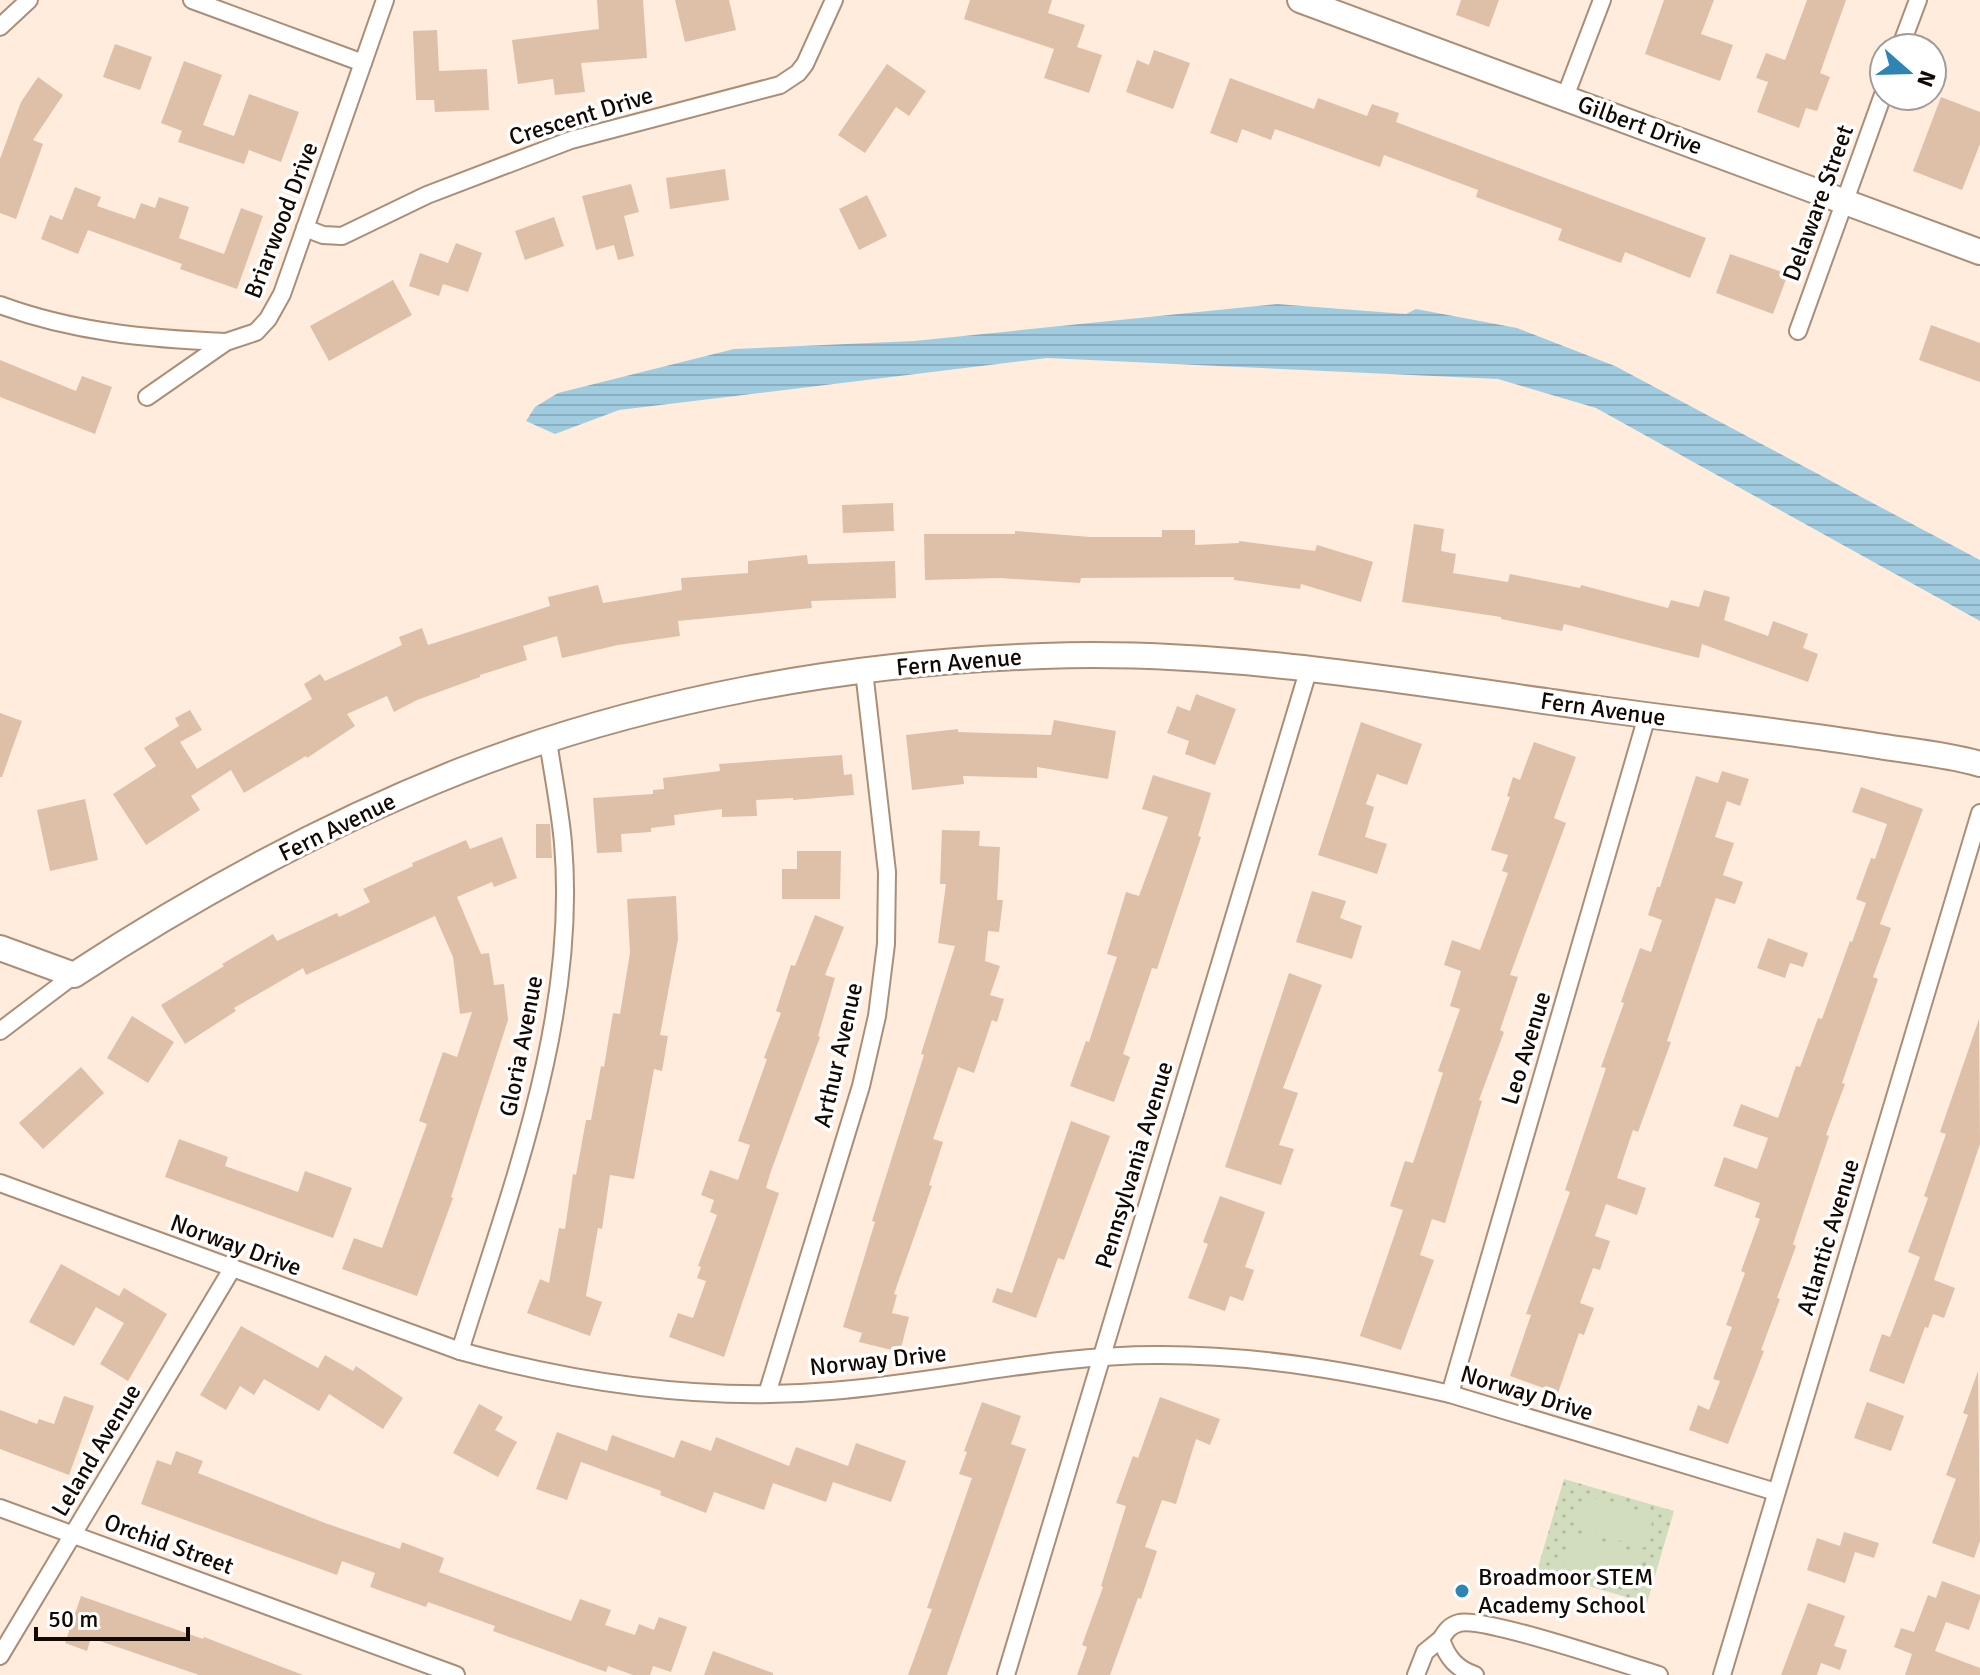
<svg xmlns="http://www.w3.org/2000/svg" width="1980" height="1675" font-family="Signika,sans-serif">
  <style>
    .park { fill: url(#park-dots) }
    .pitch { fill: #d1ddbc }
    .water { fill: url(#water-rules) }
    .building { fill: #dec0a8 }
    .lines { fill: none; stroke-linecap: round; stroke-linejoin: round }
    .street-casing { stroke: #ab8e77; stroke-width: 20 }
    .secondary-casing { stroke: #ab8e77; stroke-width: 28 }
    .street { stroke: #fff; stroke-width: 16 }
    .secondary { stroke: #fff; stroke-width: 24 }
    .poi-dot { fill: #2e85b4; stroke: #fff; stroke-width: 3 }
    .labels { text-anchor: middle; stroke-width: 7; stroke-linejoin: round; paint-order: stroke }
    .street-label { font-size: 24px; fill: #130903; stroke: #fff }
    .poi-label { font-size: 24px; fill: #130903; stroke: #fff; text-anchor: start }
  </style>
  <defs>
    <pattern id="park-dots" width="8" height="8" patternUnits="userSpaceOnUse" patternTransform="scale(2)"><rect width="8" height="8" fill="#d1ddbc"/><path d="M2 2h.1M6 6h.1" fill="none" stroke="#b3bca0" stroke-width="1.8" stroke-linecap="round"/></pattern>
    <pattern id="water-rules" width="6" height="5" patternUnits="userSpaceOnUse" patternTransform="scale(2)"><rect width="6" height="5" fill="#a1cce0"/><path d="M0 2.5h6" fill="none" stroke="#8aaebf"/></pattern>
  </defs>
  <rect width="100%" height="100%" fill="#ffecdd"/>
  <polygon class="park" points="1564,1479 1674,1511 1647,1603 1537,1571"/>
  <g class="pitch">
    <polygon points="1584,1495 1654,1516 1644,1548 1574,1527"/>
    <polygon points="1572,1533 1642,1554 1633,1586 1562,1565"/>
  </g>
  <polygon class="water" points="1277,304 1406,314 1416,309 1517,328 1615,366 1980,560 1980,621 1596,408 1498,379 1047,358 619,410 555,434 526,421 535,407 558,393 734,349 914,341"/>
  <g class="building">
    <polygon points="597,0 643,0 647,58 581,63 585,92 555,95 553,79 518,84 512,40 599,29"/>
    <polygon points="675,0 729,0 736,30 685,42"/>
    <polygon points="970,0 1052,0 1048,13 1085,25 1077,47 1102,55 1089,93 1044,78 1054,49 964,19"/>
    <polygon points="1461,0 1499,0 1489,27 1456,15"/>
    <polygon points="1664,0 1714,0 1701,34 1733,45 1720,81 1645,54"/>
    <polygon points="1807,0 1846,0 1820,73 1830,77 1817,111 1806,108 1799,128 1757,112 1768,82 1756,78 1766,53 1785,60"/>
    <polygon points="437,30 439,71 487,69 489,110 435,112 434,100 416,100 413,31"/>
    <polygon points="115,44 152,57 140,90 103,77"/>
    <polygon points="1154,50 1190,63 1173,109 1126,92 1137,60 1149,65"/>
    <polygon points="184,61 222,75 203,125 234,136 249,94 299,112 281,162 249,150 244,164 178,142 182,131 161,123"/>
    <polygon points="887,64 926,91 909,116 896,107 865,153 838,135"/>
    <polygon points="38,77 63,95 33,140 43,144 16,219 0,213 0,159 21,102"/>
    <polygon points="1230,78 1314,109 1318,98 1367,116 1372,104 1399,113 1396,122 1706,238 1690,278 1625,252 1621,263 1558,240 1562,229 1476,197 1478,190 1384,155 1380,167 1275,129 1271,140 1242,129 1237,143 1210,133"/>
    <polygon points="1941,97 1980,112 1980,144 1962,190 1913,171"/>
    <polygon points="725,169 729,200 670,209 666,178"/>
    <polygon points="631,184 639,212 624,216 634,256 618,260 614,245 596,250 582,196"/>
    <polygon points="75,187 101,197 97,206 135,219 141,203 155,208 159,197 189,207 179,238 224,254 241,208 263,216 237,289 180,269 182,264 88,230 78,254 41,239 50,215 62,220"/>
    <polygon points="867,195 887,236 859,250 839,209"/>
    <polygon points="554,217 564,246 525,260 515,231"/>
    <polygon points="456,243 482,253 468,292 443,284 439,296 409,286 420,253 448,263"/>
    <polygon points="1730,254 1788,274 1773,314 1716,293"/>
    <polygon points="393,280 412,315 329,361 310,326"/>
    <polygon points="1931,325 1980,343 1980,382 1919,360"/>
    <polygon points="0,360 76,391 82,376 112,387 95,434 0,397"/>
    <polygon points="893,503 894,531 843,533 842,505"/>
    <polygon points="1414,524 1444,529 1441,551 1456,554 1453,573 1508,582 1510,574 1580,588 1581,585 1668,608 1671,600 1699,607 1704,590 1730,597 1724,620 1768,636 1773,621 1808,634 1803,648 1818,654 1808,682 1702,644 1699,658 1564,624 1562,631 1501,619 1501,617 1402,602"/>
    <polygon points="1162,530 1195,530 1195,545 1239,543 1239,541 1315,551 1317,545 1373,562 1361,602 1301,584 1300,589 1234,580 1234,577 1081,578 1080,583 1000,578 925,580 924,534 1015,534 1015,531 1090,537 1162,537"/>
    <polygon points="807,555 808,564 895,561 896,598 811,601 812,608 678,621 680,636 618,645 562,658 557,636 523,646 527,660 480,675 480,677 417,700 394,712 387,696 347,714 355,726 307,758 306,756 244,793 231,770 191,796 200,810 146,845 113,794 156,766 144,748 179,726 175,718 190,710 202,730 180,742 197,769 312,699 304,684 320,674 325,681 402,645 399,637 422,628 428,645 550,606 548,597 598,585 603,603 682,590 681,578 748,573 748,561"/>
    <polygon points="1196,694 1236,709 1215,765 1185,754 1189,741 1167,733 1177,706 1190,711"/>
    <polygon points="0,713 22,721 2,777 0,777"/>
    <polygon points="1054,720 1116,731 1108,779 1037,767 1037,778 963,776 964,784 912,790 906,735 958,729 958,732 1051,735"/>
    <polygon points="1361,722 1422,744 1407,785 1377,774 1366,804 1374,807 1365,837 1387,844 1377,874 1318,855"/>
    <polygon points="1534,742 1576,757 1554,818 1566,823 1510,975 1518,977 1500,1030 1504,1032 1479,1100 1482,1101 1445,1223 1432,1219 1420,1255 1434,1260 1401,1350 1360,1336 1403,1210 1390,1206 1405,1161 1413,1163 1443,1073 1438,1071 1460,1009 1450,1006 1461,971 1444,965 1452,940 1480,950 1508,873 1502,871 1508,855 1491,850 1510,797 1507,796 1513,777 1520,780"/>
    <polygon points="842,755 844,775 852,774 854,795 793,800 793,798 756,800 757,816 722,817 722,809 674,815 675,825 651,828 651,832 621,834 622,852 597,853 593,798 653,794 653,790 664,789 663,778 720,771 719,764"/>
    <polygon points="1722,771 1749,779 1740,806 1727,801 1715,837 1734,843 1723,875 1743,882 1735,904 1716,898 1667,1041 1671,1042 1638,1132 1633,1130 1617,1178 1646,1188 1637,1215 1606,1204 1595,1236 1610,1241 1600,1270 1593,1268 1580,1303 1594,1308 1584,1335 1579,1333 1558,1393 1510,1376 1531,1315 1526,1314 1570,1192 1565,1190 1606,1068 1601,1067 1624,1003 1621,1002 1640,948 1651,952 1662,920 1648,915 1657,887 1660,887 1696,776 1718,783"/>
    <polygon points="1153,775 1211,793 1198,836 1201,837 1157,969 1152,968 1123,1054 1130,1057 1114,1102 1070,1086 1086,1041 1089,1042 1117,957 1107,954 1126,892 1139,896 1168,817 1142,809"/>
    <polygon points="1861,787 1923,809 1880,924 1891,928 1873,977 1878,979 1842,1083 1845,1084 1826,1135 1829,1136 1793,1244 1796,1246 1777,1298 1780,1299 1761,1350 1764,1351 1728,1444 1689,1430 1698,1405 1709,1410 1720,1381 1713,1379 1732,1327 1726,1325 1745,1273 1741,1271 1760,1219 1755,1217 1760,1203 1714,1186 1724,1157 1757,1169 1768,1138 1733,1126 1741,1104 1778,1118 1796,1066 1800,1067 1818,1018 1822,1019 1850,941 1852,942 1866,903 1856,899 1871,858 1875,859 1887,824 1852,812"/>
    <polygon points="85,799 98,860 50,871 37,810"/>
    <polygon points="536,824 550,824 552,858 536,858"/>
    <polygon points="942,830 980,831 979,846 1000,847 997,900 1003,900 999,932 988,931 985,961 1000,966 990,995 1004,999 997,1022 992,1020 974,1073 958,1067 933,1139 943,1142 929,1185 932,1186 894,1294 897,1295 892,1313 909,1317 900,1352 859,1342 862,1333 843,1327 875,1222 872,1221 924,1055 921,1054 955,946 938,943 946,884 940,884"/>
    <polygon points="502,837 517,878 494,887 492,882 457,897 481,954 489,953 494,985 504,984 508,1020 451,1197 453,1198 417,1296 342,1269 354,1238 382,1248 427,1124 419,1121 443,1052 457,1057 472,1012 460,1014 453,957 435,916 306,975 303,968 234,1008 236,1011 185,1044 161,1005 224,966 222,964 273,934 277,941 337,913 339,917 370,902 363,889 413,866 412,863 466,840 470,849"/>
    <polygon points="797,851 841,851 840,899 782,899 782,869 797,869"/>
    <polygon points="1312,891 1346,901 1340,918 1362,926 1352,959 1296,942"/>
    <polygon points="676,896 678,939 660,1035 668,1036 662,1071 654,1069 634,1179 610,1175 602,1229 598,1228 586,1296 602,1302 590,1336 527,1313 540,1279 549,1283 559,1228 565,1229 573,1174 576,1175 586,1120 591,1120 601,1066 604,1067 613,1013 620,1014 630,953 627,899"/>
    <polygon points="815,915 844,927 825,975 835,978 818,1036 820,1037 770,1174 766,1188 779,1193 724,1357 669,1337 678,1313 693,1318 706,1281 697,1278 701,1267 698,1266 717,1215 710,1212 714,1200 701,1195 710,1170 738,1180 750,1145 738,1141 767,1059 764,1058 781,1013 776,1011 791,965 795,966"/>
    <polygon points="1768,938 1808,953 1803,967 1790,963 1785,978 1757,968"/>
    <polygon points="1289,973 1322,985 1283,1088 1298,1093 1279,1145 1294,1149 1281,1185 1225,1167"/>
    <polygon points="132,1016 174,1042 148,1083 107,1058"/>
    <polygon points="1979,1019 1980,1144 1934,1280 1955,1288 1944,1318 1933,1314 1928,1328 1925,1327 1904,1384 1869,1371 1882,1334 1890,1337 1920,1257 1908,1252 1928,1198 1924,1196 1946,1134 1940,1132"/>
    <polygon points="81,1067 104,1093 43,1149 19,1123"/>
    <polygon points="1071,1121 1110,1136 1064,1260 1058,1258 1036,1318 992,1302 997,1288 1012,1293"/>
    <polygon points="179,1139 228,1157 225,1166 298,1192 305,1171 352,1188 333,1238 165,1177"/>
    <polygon points="1220,1196 1265,1212 1245,1267 1254,1270 1243,1301 1230,1296 1225,1311 1188,1298 1208,1244 1203,1242"/>
    <polygon points="61,1264 119,1296 124,1288 167,1314 128,1381 100,1364 124,1323 96,1307 74,1346 29,1322"/>
    <polygon points="241,1326 318,1368 325,1355 353,1371 356,1366 403,1398 383,1429 329,1394 319,1411 264,1379 254,1395 240,1386 226,1410 200,1395"/>
    <polygon points="1978,1371 1980,1541 1974,1558 1932,1543 1956,1479 1946,1475 1968,1415 1963,1413"/>
    <polygon points="64,1396 94,1406 69,1475 0,1449 0,1410 37,1424 39,1419 54,1424"/>
    <polygon points="1160,1397 1220,1419 1210,1445 1196,1439 1176,1504 1162,1500 1145,1547 1157,1551 1141,1599 1138,1598 1110,1675 1077,1675 1087,1647 1082,1645 1103,1587 1101,1586 1126,1506 1116,1503 1133,1456 1138,1458"/>
    <polygon points="982,1402 1021,1416 1011,1444 1026,1449 947,1675 908,1675 932,1609 927,1608 972,1478 959,1474 967,1452 964,1451"/>
    <polygon points="1867,1402 1904,1416 1891,1451 1854,1438"/>
    <polygon points="479,1404 503,1417 495,1430 517,1442 498,1477 453,1453"/>
    <polygon points="557,1432 607,1451 612,1435 674,1458 681,1440 711,1451 716,1437 789,1466 796,1447 848,1466 856,1443 906,1461 891,1502 833,1482 826,1502 773,1483 764,1510 714,1492 706,1513 660,1495 661,1491 581,1462 567,1500 536,1489"/>
    <polygon points="176,1451 203,1461 198,1473 325,1523 400,1549 402,1542 444,1558 439,1572 571,1621 580,1599 611,1610 605,1625 635,1635 639,1624 654,1630 659,1617 687,1627 671,1672 653,1666 650,1675 633,1675 608,1666 606,1672 493,1631 495,1626 428,1602 426,1607 370,1587 375,1573 342,1561 337,1575 141,1504 157,1460 171,1465"/>
    <polygon points="1844,1532 1879,1543 1874,1558 1855,1552 1845,1583 1807,1570 1817,1538 1840,1546"/>
    <polygon points="1942,1581 1980,1595 1980,1599 1969,1630 1946,1622 1935,1651 1980,1668 1980,1675 1905,1675 1912,1654 1894,1647 1901,1628 1914,1632 1928,1595 1936,1598"/>
    <polygon points="81,1596 203,1639 204,1637 303,1675 199,1675 91,1638 87,1651 65,1643"/>
    <polygon points="1808,1603 1845,1616 1834,1646 1847,1650 1840,1670 1821,1663 1817,1675 1781,1675"/>
    <polygon points="713,1651 773,1673 773,1675 704,1675"/>
  </g>
  <g class="lines">
    <defs>
      <g id="street">
        <polyline points="192,0 363,63"/>
        <polyline points="0,27 29,0"/>
        <polyline points="1900,48 1918,0"/>
        <polyline points="1565,97 1602,0"/>
        <polyline points="305,228 323,235 342,236 427,195 571,140 780,85 798,73 805,64 834,0"/>
        <path d="M0,305C73,332 149,339 226,342"/>
        <polyline points="1798,331 1884,92"/>
        <polyline points="147,397 226,342 256,332 268,319 282,294 385,0"/>
        <polyline points="0,1031 74,975"/>
        <path d="M0,1183L460,1351C581,1384 706,1402 831,1391C942,1382 1051,1354 1162,1355C1259,1355 1356,1372 1450,1394L1776,1492"/>
        <path d="M460,1351C511,1187 578,1018 563,843C560,809 553,775 548,741"/>
        <polyline points="767,1394 861,1086 877,1016 886,944 887,872 864,671"/>
        <polyline points="1450,1394 1647,716"/>
        <polyline points="0,1508 456,1675"/>
        <polyline points="0,1656 232,1269"/>
        <polyline points="1006,1675 1309,668"/>
        <polyline points="1416,1675 1425,1652 1441,1639"/>
        <path d="M1475,1675C1457,1669 1447,1658 1441,1639C1446,1631 1449,1626 1459,1623C1483,1616 1626,1665 1659,1675"/>
        <polyline points="1722,1675 1980,813"/>
      </g>
      <g id="secondary">
        <polyline points="1300,0 1980,252"/>
        <path d="M0,948L74,975C196,895 324,825 460,771C644,699 846,663 1043,656C1225,649 1407,682 1587,707C1682,721 1778,730 1872,745C1908,751 1946,754 1980,764"/>
      </g>
    </defs>
    <use href="#street" class="street-casing"/>
    <use href="#secondary" class="secondary-casing"/>
    <use href="#street" class="street"/>
    <use href="#secondary" class="secondary"/>
  </g>
  <circle class="poi-dot" cx="1462" cy="1591" r="8"/>
  <g class="labels">
    <g class="street-label">
      <text transform="translate(581 116) rotate(-17)" y="8">Crescent Drive</text>
      <text transform="translate(1640 125) rotate(20)" y="8">Gilbert Drive</text>
      <text transform="translate(1818 203) rotate(-70)" y="8">Delaware Street</text>
      <text transform="translate(281 220) rotate(-69)" y="8">Briarwood Drive</text>
      <text transform="translate(959 662) rotate(-5)" y="8">Fern Avenue</text>
      <text transform="translate(1603 709) rotate(8)" y="8">Fern Avenue</text>
      <text transform="translate(337 827) rotate(-26)" y="8">Fern Avenue</text>
      <text transform="translate(521 1046) rotate(-79)" y="8">Gloria Avenue</text>
      <text transform="translate(1526 1048) rotate(-73)" y="8">Leo Avenue</text>
      <text transform="translate(838 1055) rotate(-77)" y="8">Arthur Avenue</text>
      <text transform="translate(1134 1165) rotate(-73)" y="8">Pennsylvania Avenue</text>
      <text transform="translate(1828 1237) rotate(-73)" y="8">Atlantic Avenue</text>
      <text transform="translate(236 1245) rotate(20)" y="8">Norway Drive</text>
      <text transform="translate(878 1360) rotate(-6)" y="8">Norway Drive</text>
      <text transform="translate(1527 1393) rotate(17)" y="8">Norway Drive</text>
      <text transform="translate(96 1450) rotate(-59)" y="8">Leland Avenue</text>
      <text transform="translate(169 1544) rotate(20)" y="8">Orchid Street</text>
    </g>
    <g class="poi-label">
      <text x="1478" y="1585">Broadmoor STEM<tspan x="1478" dy="28">Academy School</tspan></text>
    </g>
  </g>
  <g transform="translate(1908 72) rotate(110)"><circle r="38" fill="#ffffff" stroke="#a19d9a" stroke-width="2"/>
  <path d="M0-6L14 30L0 20L-14 30Z" fill="#2e85b4"/>
  <text y="-12" font-size="22" font-weight="bold" text-anchor="middle" fill="#130903">N</text>
  </g>
  <path d="M36 1627v12h152v-12" fill="none" stroke="#130903" stroke-width="4"/>
  <text x="48" y="1627" font-size="24" fill="#130903" stroke="#ffffff" stroke-width="6" paint-order="stroke">50 m</text>
</svg>
